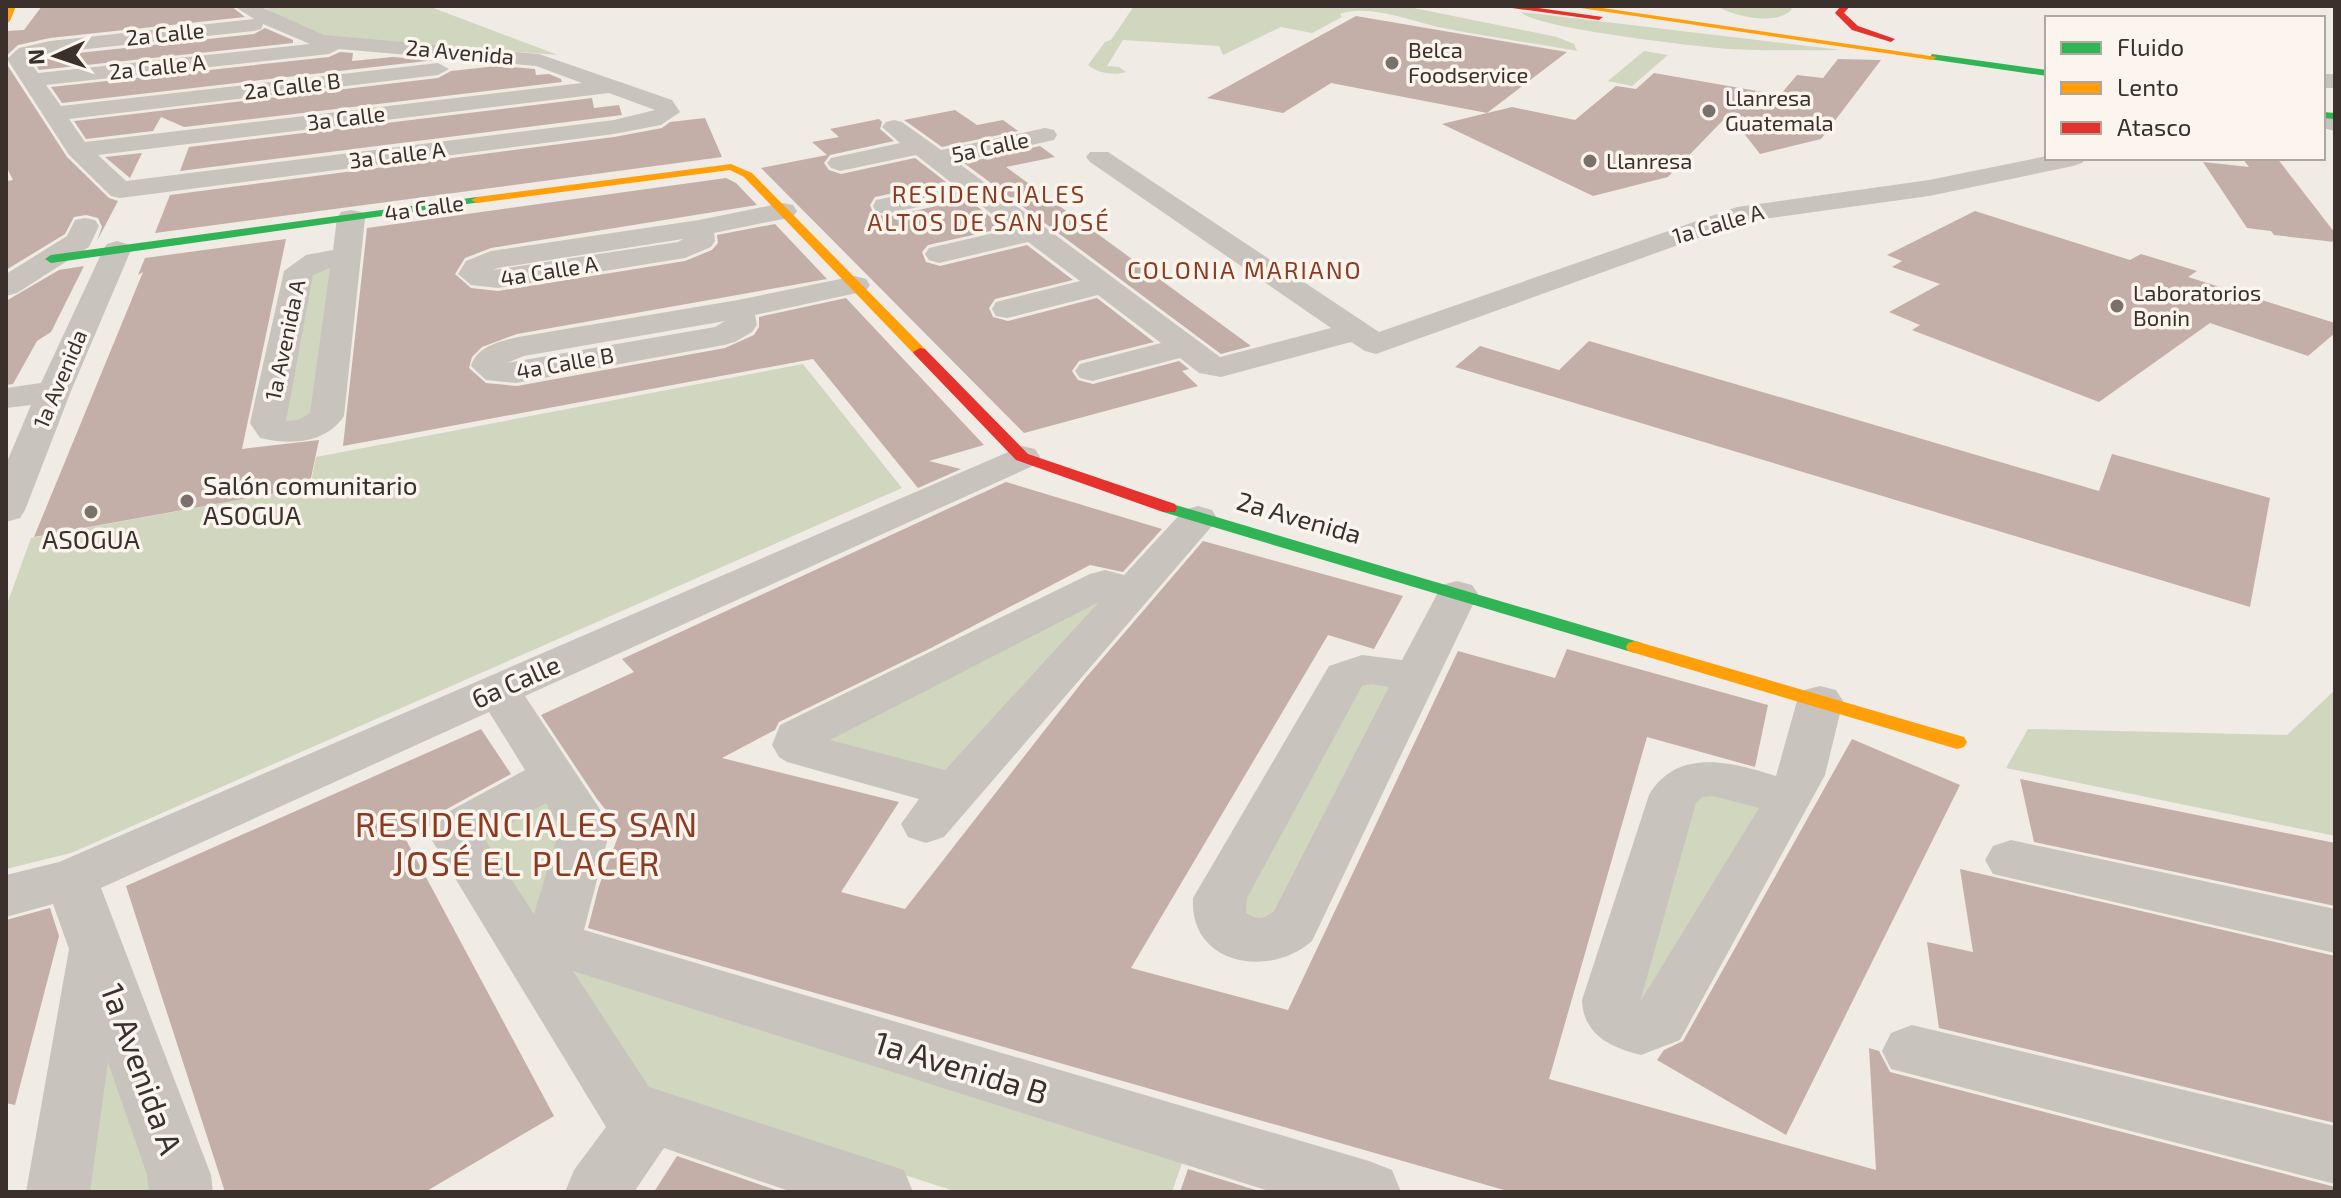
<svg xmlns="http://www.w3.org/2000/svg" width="2341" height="1198" font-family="'Exo 2',sans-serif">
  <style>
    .green { fill: #d1d6bf }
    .building { fill: #c3afa7 }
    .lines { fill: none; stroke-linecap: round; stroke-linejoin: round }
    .street { fill: #c9c3be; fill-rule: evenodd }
    .fast { fill: #30b455; fill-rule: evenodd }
    .slow { fill: #ff9f0a; fill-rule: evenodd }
    .jam { fill: #e5322d; fill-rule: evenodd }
    .poi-dot { fill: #7a716c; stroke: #fbf5ee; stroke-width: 3 }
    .labels { text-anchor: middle; stroke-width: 7; stroke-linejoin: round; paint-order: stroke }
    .far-street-label { font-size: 22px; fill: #3b302b; stroke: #fbf5ee }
    .far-poi-label { font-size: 22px; fill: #3b302b; stroke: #fbf5ee; text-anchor: start }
    .far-neighbourhood-label { font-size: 24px; letter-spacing: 2px; fill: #8c3b22; stroke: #fbf5ee }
    .poi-label { font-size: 26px; fill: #3b302b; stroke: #fbf5ee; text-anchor: start }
    .street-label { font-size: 26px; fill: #3b302b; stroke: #fbf5ee }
    .near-street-label { font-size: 32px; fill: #3b302b; stroke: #fbf5ee }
    .near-neighbourhood-label { font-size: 34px; letter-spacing: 2px; fill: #8c3b22; stroke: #fbf5ee }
  </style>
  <rect width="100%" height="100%" fill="#f0ebe5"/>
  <g class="green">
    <polygon points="262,6 428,6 558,55 324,36 288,22"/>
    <path d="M1134,6H1404L1557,37L1574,44L1577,51C1533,43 1488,37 1443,28C1415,22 1367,3 1340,14L1342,17L1312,33L1281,27L1223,55L1219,46L1123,40L1107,66L1119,67L1126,72C1115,76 1097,73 1088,65L1105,42L1111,40Z"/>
    <path d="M1717,6H1788L1792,9C1778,26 1734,17 1717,6Z"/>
    <path d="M1521,12L1841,50C1804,50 1767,51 1730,49C1700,47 1533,28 1521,12Z"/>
    <polygon points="1644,51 1668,55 1632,86 1608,81"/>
    <polygon points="346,257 327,416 285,432 299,271"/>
    <polygon points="803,364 902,488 71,853 6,869 6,607 31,538 310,487 316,457"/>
    <polygon points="1105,583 1134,591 955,791 797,737"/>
    <polygon points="1416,679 1275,939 1220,897 1340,683"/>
    <polygon points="2335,690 2335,836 2006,768 2028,729 2287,735"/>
    <polygon points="554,776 586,826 554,943 459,831"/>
    <polygon points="1680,787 1788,799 1659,1022 1611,1000"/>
    <polygon points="96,947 181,1192 58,1192"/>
    <polygon points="574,965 1183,1160 1172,1192 957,1192 647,1091 574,976"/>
  </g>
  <g class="building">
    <polygon points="42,6 231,6 245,17 50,38 18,45 6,56 6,31 24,30"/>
    <polygon points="1356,16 1567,52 1487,113 1331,83 1283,113 1207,98"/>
    <polygon points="265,28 293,40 293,43 39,70 34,62 51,56 254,34"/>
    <polygon points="340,52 353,53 352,61 393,57 435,60 62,103 51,87 329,57"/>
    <polygon points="1838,59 1881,60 1821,139 1760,154 1729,114 1668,177 1593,196 1442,124 1512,107 1575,120 1616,86 1636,89 1654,73 1780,95 1797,75 1823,78"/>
    <polygon points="6,63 67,157 109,198 118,201 97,241 102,227 98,218 86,215 74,217 65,234 6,270 6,181 13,180 6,166"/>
    <polygon points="497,66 535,69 536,75 549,74 561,79 562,82 184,127 161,117 153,131 86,139 74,121 438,78 451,71"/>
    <polygon points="592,98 594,108 619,105 622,115 180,171 189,147"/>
    <polygon points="955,110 977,125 1003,120 1018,131 942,147 904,120"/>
    <polygon points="705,118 722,157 155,233 170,195 614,137 662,128 670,122"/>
    <polygon points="879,119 882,122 880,129 894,141 830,155 824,163 829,170 841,174 915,158 946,182 875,197 870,205 873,213 887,217 968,199 1004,228 928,245 922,252 926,262 940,266 1027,245 1073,280 995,299 989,308 993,317 1008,321 1097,298 1154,342 1079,361 1072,371 1078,380 1093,384 1179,361 1189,369 1182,371 1198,386 1024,433 761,168 827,155 812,142 839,137 830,129"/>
    <polygon points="1040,146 1055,157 1006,167 1251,346 1221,354 964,163"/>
    <polygon points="142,153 130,178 105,157"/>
    <polygon points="2242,158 2277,158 2335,233 2335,242 2274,235 2271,231 2247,228 2203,162 2249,167"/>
    <polygon points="726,178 736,183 757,205 491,248 465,258 455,274 471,288 498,291 685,261 712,250 718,243 717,235 775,224 827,279 517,334 482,347 472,357 469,368 486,383 517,386 725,348 754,335 759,327 759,317 846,298 984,445 929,461 961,469 918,488 813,359 343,446 367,228"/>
    <polygon points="1975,211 2130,260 2141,254 2197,271 2188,277 2335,323 2335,333 2308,356 2210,323 2099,402 1912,330 1920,325 1889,312 1940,284 1892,267 1902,261 1887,255"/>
    <polygon points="286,239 242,449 319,440 309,487 34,537 143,272 138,275 145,258"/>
    <polygon points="84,266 51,332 37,341 13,384 6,385 6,301 59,270"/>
    <polygon points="1589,341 2099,491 2112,454 2270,498 2250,607 1455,367 1480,346 1559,370"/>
    <polygon points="1006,482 1162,529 1123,572 1090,565 931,648 779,722 775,730 722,758 899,802 841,892 905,909 1083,681 1203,541 1403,596 1374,649 1328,635 1131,968 1288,1010 1458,651 1555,678 1567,649 1768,705 1755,767 1647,737 1549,1079 1876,1170 1869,1048 1879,1051 1890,1072 2335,1187 2335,1192 1511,1192 588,928 599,886 621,829 597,799 541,715 634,672 622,659"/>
    <polygon points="481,729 511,774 445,810 435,824 405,838 554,1116 425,1192 225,1192 126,886"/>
    <polygon points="1852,739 1960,785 1786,1135 1657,1060 1664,1050 1683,1041"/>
    <polygon points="2020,779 2335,843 2335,906 2034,842"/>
    <polygon points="1960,869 2335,956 2335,1123 1939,1028 1927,942 1973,952"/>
    <polygon points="50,908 59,936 15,1105 6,1103 6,920"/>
    <polygon points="677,1156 776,1190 776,1192 654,1192"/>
    <polygon points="1188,1169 1262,1192 1180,1192"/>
  </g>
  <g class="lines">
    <g class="street">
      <path d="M234,6H259L324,35L539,54L672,100L680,112L661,125L614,134L120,198L111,196L69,155L7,59L19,48L50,41L254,19ZM263,24L310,44L38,73L29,60L50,53L254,31L261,29ZM339,49L536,66L582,83L85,142L69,119L438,75L449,69L438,63L61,106L46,85L329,54ZM609,93L655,110L614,120L126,181L98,155Z"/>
      <rect x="2323" y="74" width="12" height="14"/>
      <polygon points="2323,112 2335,116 2335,131 2323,128"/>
      <polygon points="894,120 902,122 941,150 1045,128 1054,130 1057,135 1054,140 957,162 1220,357 1331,328 1090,162 1086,157 1090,152 1108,152 1379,332 1737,207 1929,180 2047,156 2086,158 2082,163 2073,166 1929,196 1742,222 1376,354 1365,351 1351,342 1221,377 1199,373 1180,358 1092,381 1080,378 1075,371 1080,364 1161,343 1098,295 1007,318 996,316 992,309 996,302 1080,281 1028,242 939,263 929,260 925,254 929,248 1011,229 969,196 886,214 876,212 873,206 876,200 953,184 916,155 840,171 831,168 827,163 831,158 900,143 882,127 886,122"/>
      <path d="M783,203L793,205L797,211L793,217L714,233L715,241L711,247L685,258L498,288L471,285L458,274L466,261L491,251L699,220ZM683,239L678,242L493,270L498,268Z"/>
      <path d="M351,210L361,212L365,218L344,416C325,444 291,445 260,438L250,423L284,271L306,255L333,250L337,218L341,212ZM330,268L310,413L298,420L286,421L313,275Z"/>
      <polygon points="85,218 95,220 99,226 89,247 17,293 6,296 6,274 67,236 75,220"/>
      <polygon points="117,241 127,244 131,250 71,391 25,510 20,518 6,522 6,464 31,405 6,408 6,388 41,383 103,250 107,244"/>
      <path d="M855,276L866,279L870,285L866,291L755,315L757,325L752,332L735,342L724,345L516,383L486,380L471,366C477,346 499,342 518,337L738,300ZM725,321L715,327L507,363L524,356Z"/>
      <path d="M1022,446L1035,449L1040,457L1035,465L525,696L611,826L584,930L1369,1161L1392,1170L1401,1192H1272L573,971L649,1087L904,1170L913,1192H792L664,1148L634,1192H565L574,1170L606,1127L430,837L446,813L525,770L489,712L101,888L211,1175L213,1192H149L147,1175L108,1062L90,1192H26L69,949L53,904L6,917V875L59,862ZM546,803L560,827L534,914L484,838Z"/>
      <path d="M1198,506L1212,510L1217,518L1212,526L944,837L926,843L908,837L901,824L919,799L787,762L779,757L772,745L780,725L1090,574L1105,570L1124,575L1184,510ZM1099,602L945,770L830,740Z"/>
      <path d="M1457,581L1472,585L1478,594L1312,941C1269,979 1189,965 1193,898L1329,666L1362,655L1402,660L1442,585ZM1371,684L1389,687L1274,911C1263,919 1258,921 1246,913L1247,898L1362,686Z"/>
      <path d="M1820,686L1836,690L1843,701L1825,775L1680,1040L1641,1055C1612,1048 1583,1035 1582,1000L1649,795C1677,747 1732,762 1776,776L1797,701L1804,690ZM1713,796L1759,808L1640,1002L1696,803L1702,797Z"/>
      <polygon points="2011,840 2335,909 2335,953 1993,874 1985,860 1993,846"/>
      <polygon points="1912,1025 2335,1126 2335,1184 1891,1069 1882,1051 1891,1033"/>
    </g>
    <g class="fast">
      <polygon points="1932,54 2047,70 2047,76 1929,59"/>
      <polygon points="2323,112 2335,113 2335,119 2323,118"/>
      <polygon points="477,197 483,200 481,202 51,263 45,259 51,255"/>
      <polygon points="1169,503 1642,643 1644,647 1635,653 1628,651 1163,512 1161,508 1163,504"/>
    </g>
    <g class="slow">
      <polygon points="8,6 16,6 10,21 6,24"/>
      <polygon points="1567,6 1589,6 1937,57 1932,60"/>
      <polygon points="731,164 752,173 925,349 925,355 915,355 744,177 730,170 477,203 471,200 477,197"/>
      <polygon points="1635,641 1964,737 1967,742 1964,747 1957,749 1628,651 1626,647 1628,643"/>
    </g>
    <g class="jam">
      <polygon points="1498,6 1524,6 1603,17 1599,20"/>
      <polygon points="1841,6 1850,6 1844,13 1858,26 1895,39 1891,42 1852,30 1835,13"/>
      <polygon points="920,348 925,349 1028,454 1175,504 1177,508 1175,512 1163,512 1016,460 915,355 913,352"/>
    </g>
  </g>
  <g class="poi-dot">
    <circle cx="1392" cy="63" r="8"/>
    <circle cx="1709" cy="111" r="8"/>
    <circle cx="1590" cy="161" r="8"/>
    <circle cx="2117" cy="306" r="8"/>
    <circle cx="187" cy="501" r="8"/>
    <circle cx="91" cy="512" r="8"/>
  </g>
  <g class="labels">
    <g class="far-street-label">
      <text transform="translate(165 34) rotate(-6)" y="8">2a Calle</text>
      <text transform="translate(460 52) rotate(5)" y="8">2a Avenida</text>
      <text transform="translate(157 67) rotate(-6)" y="8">2a Calle A</text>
      <text transform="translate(292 86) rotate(-7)" y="8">2a Calle B</text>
      <text transform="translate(346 118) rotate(-7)" y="8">3a Calle</text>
      <text transform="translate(990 147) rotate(-12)" y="8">5a Calle</text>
      <text transform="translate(397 155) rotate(-7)" y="8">3a Calle A</text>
      <text transform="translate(424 208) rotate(-8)" y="8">4a Calle</text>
      <text transform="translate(1718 224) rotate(-16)" y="8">1a Calle A</text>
      <text transform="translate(549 271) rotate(-9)" y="8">4a Calle A</text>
      <text transform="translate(285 340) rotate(-78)" y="8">1a Avenida A</text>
      <text transform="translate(565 363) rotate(-10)" y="8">4a Calle B</text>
      <text transform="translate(60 379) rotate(-67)" y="8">1a Avenida</text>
    </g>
    <g class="far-poi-label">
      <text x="1408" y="58">Belca<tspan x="1408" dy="25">Foodservice</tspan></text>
      <text x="1725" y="106">Llanresa<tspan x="1725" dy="25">Guatemala</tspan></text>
      <text x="1606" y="169">Llanresa</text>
      <text x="2133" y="301">Laboratorios<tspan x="2133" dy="25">Bonin</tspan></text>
    </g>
    <g class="far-neighbourhood-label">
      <text x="989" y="203">RESIDENCIALES<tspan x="989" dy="28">ALTOS DE SAN JOSÉ</tspan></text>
      <text x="1245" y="279">COLONIA MARIANO</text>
    </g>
    <g class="poi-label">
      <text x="203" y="495">Salón comunitario<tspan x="203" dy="30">ASOGUA</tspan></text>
      <text x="91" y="549" text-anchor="middle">ASOGUA</text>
    </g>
    <g class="street-label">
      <text transform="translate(1299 518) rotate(16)" y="9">2a Avenida</text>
      <text transform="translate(516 682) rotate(-24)" y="9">6a Calle</text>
    </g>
    <g class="near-street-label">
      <text transform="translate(961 1068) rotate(17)" y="11">1a Avenida B</text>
      <text transform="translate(141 1069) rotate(70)" y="11">1a Avenida A</text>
    </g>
    <g class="near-neighbourhood-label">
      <text x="527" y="837">RESIDENCIALES SAN<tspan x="527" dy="39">JOSÉ EL PLACER</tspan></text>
    </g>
  </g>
  <rect width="2341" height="1198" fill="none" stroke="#3b302b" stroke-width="16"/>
  <rect x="2045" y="16" width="280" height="144" fill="#fbf5ee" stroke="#aea6a0" stroke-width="2"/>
  <rect x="2061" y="42" width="40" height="12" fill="#30b455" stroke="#aea6a0" stroke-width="2"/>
  <text x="2117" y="56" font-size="24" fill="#3b302b">Fluido</text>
  <rect x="2061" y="82" width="40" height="12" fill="#ff9f0a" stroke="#aea6a0" stroke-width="2"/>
  <text x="2117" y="96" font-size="24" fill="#3b302b">Lento</text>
  <rect x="2061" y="122" width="40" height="12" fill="#e5322d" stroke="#aea6a0" stroke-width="2"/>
  <text x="2117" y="136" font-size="24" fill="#3b302b">Atasco</text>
  <g transform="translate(56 56) rotate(267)" stroke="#fbf5ee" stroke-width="6" paint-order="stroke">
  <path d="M0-6L14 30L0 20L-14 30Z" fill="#3b302b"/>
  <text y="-12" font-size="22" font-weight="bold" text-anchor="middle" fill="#3b302b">N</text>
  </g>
</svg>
